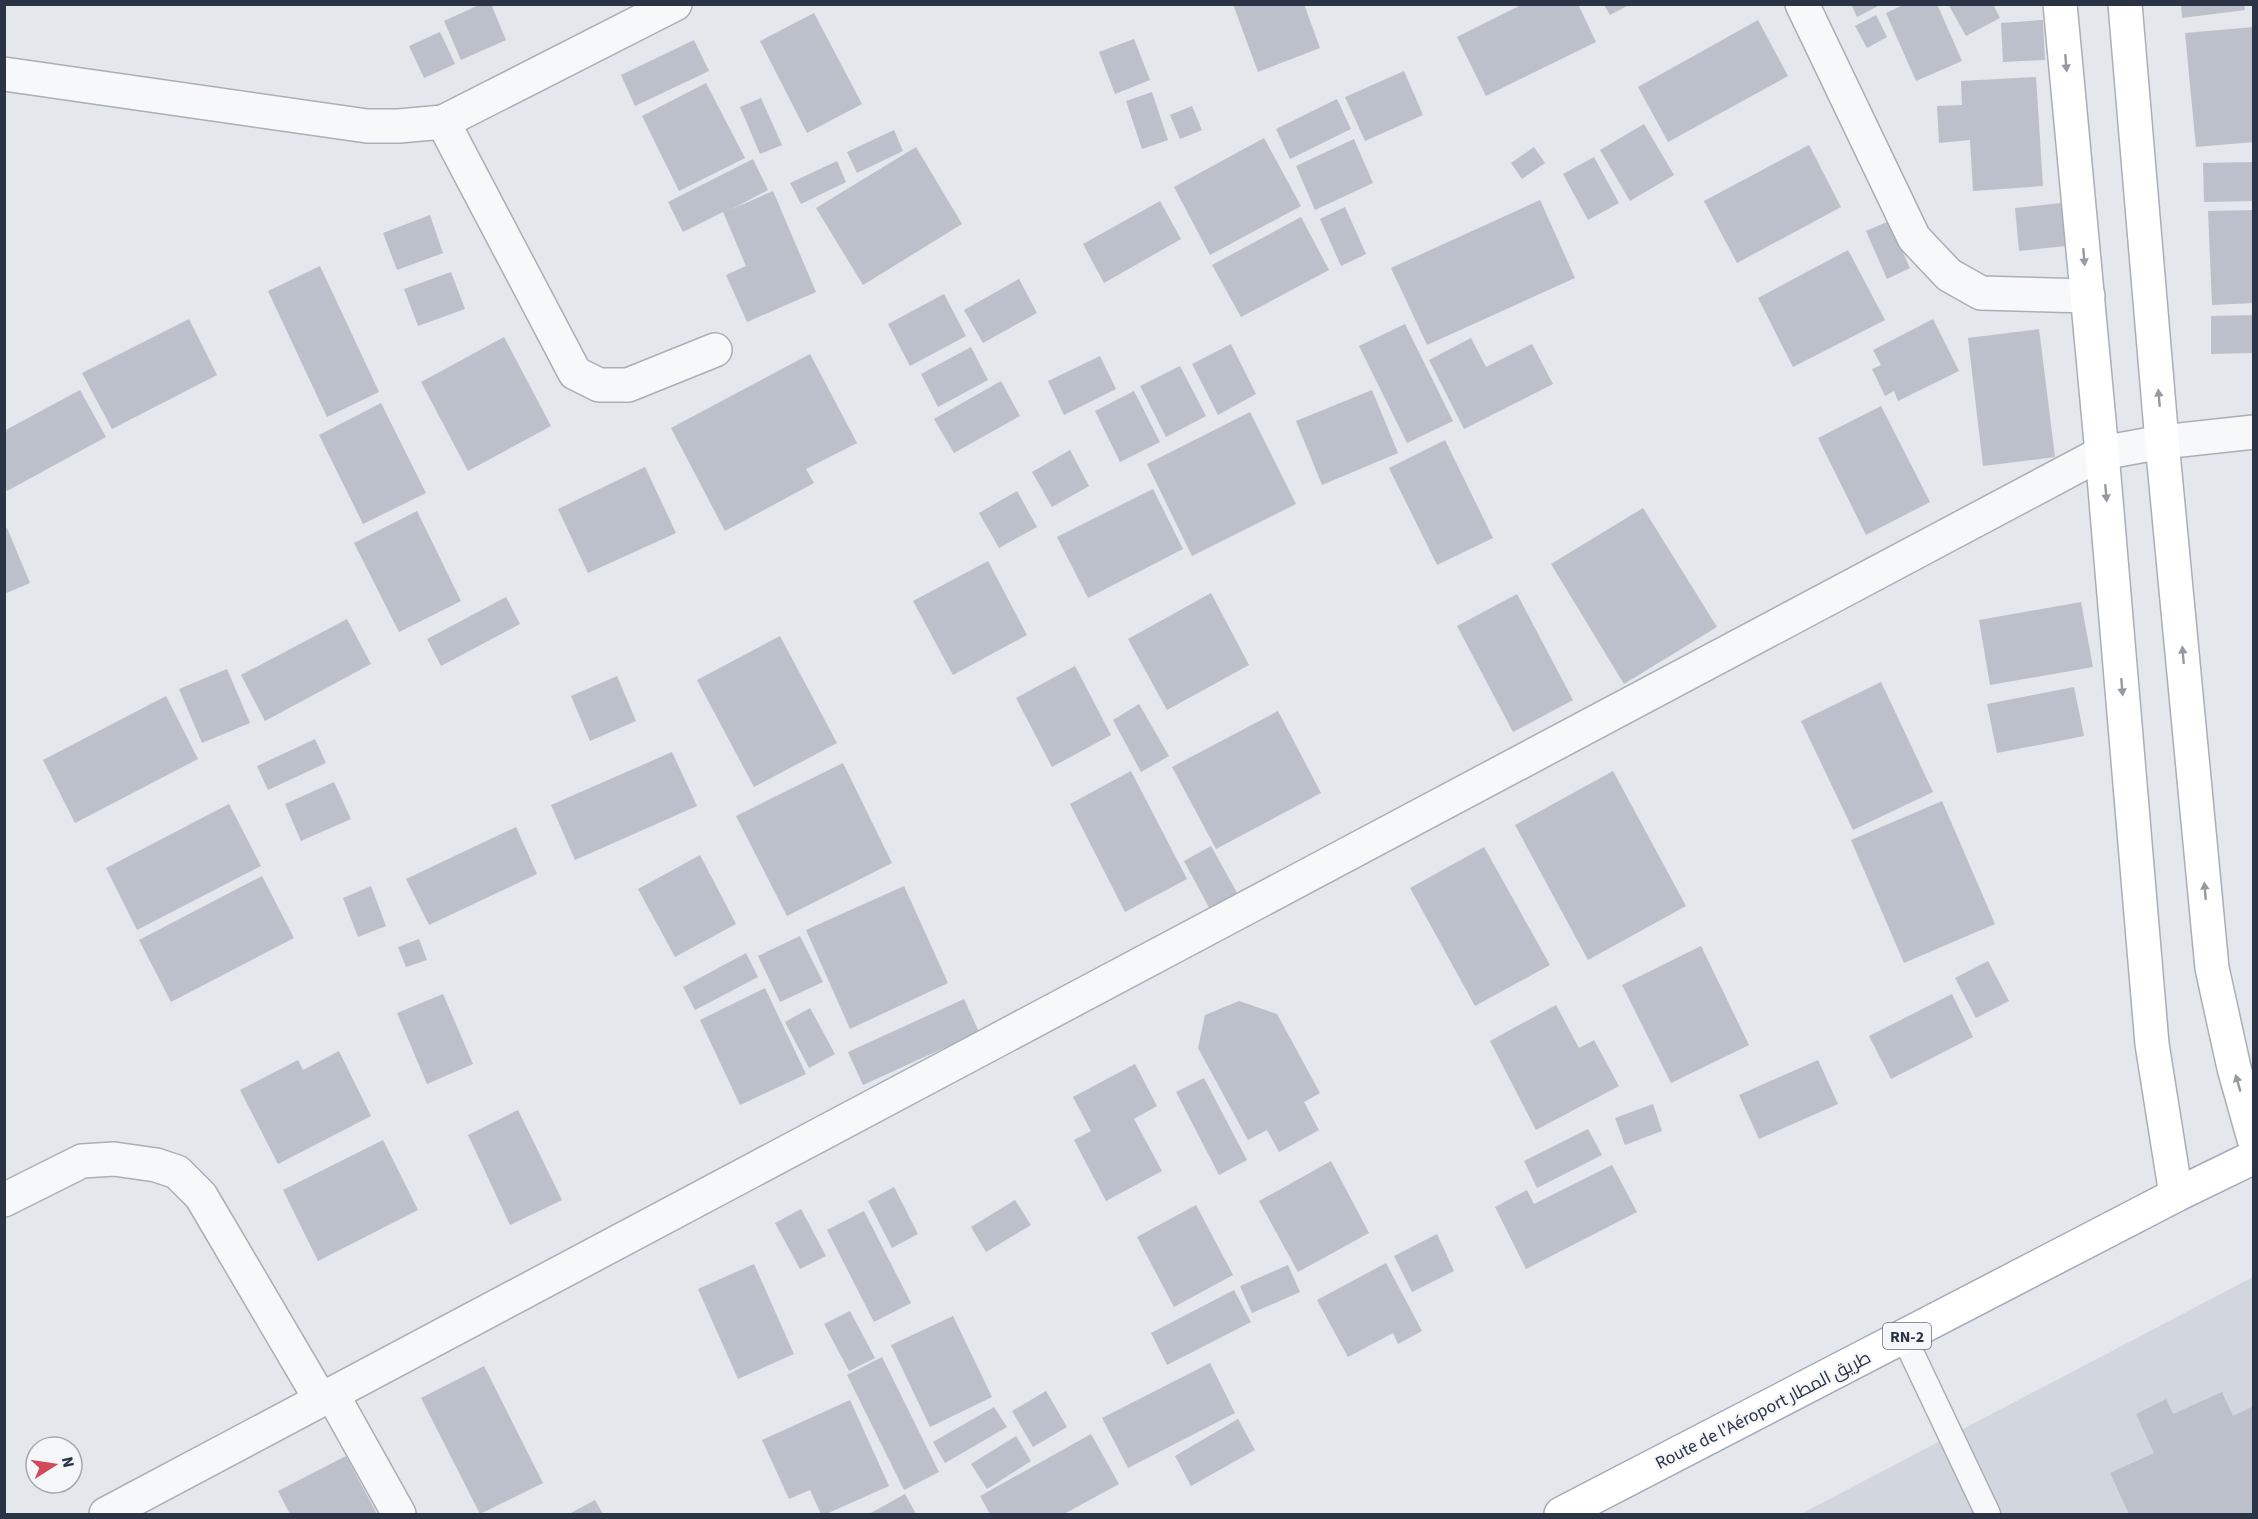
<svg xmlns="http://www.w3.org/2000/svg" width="2258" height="1519" font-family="'Source Sans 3',Cairo,sans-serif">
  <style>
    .built { fill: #d2d6de }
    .building { fill: #bbc0ca }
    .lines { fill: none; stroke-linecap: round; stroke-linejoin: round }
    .lane-casing { stroke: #a9aeb7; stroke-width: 27 }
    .street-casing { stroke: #a9aeb7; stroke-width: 36 }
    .secondary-casing { stroke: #a9aeb7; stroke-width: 36 }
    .primary-casing { stroke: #a3abb8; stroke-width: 36 }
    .lane { stroke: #f7f8fa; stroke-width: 24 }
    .street { stroke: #f7f8fa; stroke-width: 33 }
    .secondary { stroke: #fff; stroke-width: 33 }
    .primary { stroke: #fff; stroke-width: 33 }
    .oneway { fill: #959aa2 }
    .labels { text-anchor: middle; stroke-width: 4.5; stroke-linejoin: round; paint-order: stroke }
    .shield { fill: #f4f6f9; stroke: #676e7b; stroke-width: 1.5 }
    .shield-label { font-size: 16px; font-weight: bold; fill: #2b3445 }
    .street-label { font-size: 18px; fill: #2b3445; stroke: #f4f6f9 }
  </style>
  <rect width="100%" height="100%" fill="#e4e7ec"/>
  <polygon class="built" points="2253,1277 2253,1514 1801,1514"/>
  <g class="building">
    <polygon points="481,4 491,4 506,40 461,60 444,21"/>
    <polygon points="1233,4 1304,4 1320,48 1258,72"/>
    <polygon points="1523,4 1578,4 1596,42 1486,96 1457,37"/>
    <polygon points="1851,4 1882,4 1857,17"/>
    <polygon points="1905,4 1937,4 1962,61 1916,81 1886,13"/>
    <polygon points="1948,4 1993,4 2000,18 1966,36"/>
    <polygon points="2181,4 2244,4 2245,10 2182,18"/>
    <polygon points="1604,5 1629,5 1610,15"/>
    <polygon points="814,13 862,104 807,133 760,41"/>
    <polygon points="1876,15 1887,37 1867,48 1855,26"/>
    <polygon points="1758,20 1788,76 1668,142 1638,87"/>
    <polygon points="2043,20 2045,60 2003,62 2001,23"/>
    <polygon points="2254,27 2254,142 2196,147 2185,33"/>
    <polygon points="440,32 455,64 424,78 409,46"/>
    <polygon points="1134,39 1150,80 1115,94 1099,52"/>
    <polygon points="694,40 709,71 635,106 621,75"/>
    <polygon points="1404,71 1423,115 1365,141 1345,97"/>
    <polygon points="2036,77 2043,186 1973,191 1970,140 1939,143 1937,106 1962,105 1961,81"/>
    <polygon points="706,83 745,158 679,191 642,116"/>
    <polygon points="1152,92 1168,140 1142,149 1126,101"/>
    <polygon points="761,98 782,145 760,154 740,107"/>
    <polygon points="1337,99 1351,129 1290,159 1276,129"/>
    <polygon points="1192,106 1202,130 1180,139 1170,115"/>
    <polygon points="1644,124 1674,175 1630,201 1600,150"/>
    <polygon points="894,130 903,151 857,173 847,152"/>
    <polygon points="1264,138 1301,206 1210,255 1174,187"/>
    <polygon points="1354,139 1373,183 1315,210 1296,166"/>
    <polygon points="1809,145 1841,207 1737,263 1704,201"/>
    <polygon points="916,147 962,224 863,285 816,208"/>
    <polygon points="1534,147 1545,163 1522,179 1511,163"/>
    <polygon points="1594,157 1619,203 1588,220 1563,174"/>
    <polygon points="753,159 768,190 732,209 773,191 816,292 747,322 726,275 746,266 723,212 683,232 668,202"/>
    <polygon points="837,161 846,182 801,204 790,183"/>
    <polygon points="2254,162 2254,201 2204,202 2203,163"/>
    <polygon points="1540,200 1575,278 1427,345 1391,268"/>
    <polygon points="1160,201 1181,239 1104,283 1083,244"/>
    <polygon points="2061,203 2066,246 2019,251 2015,208"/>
    <polygon points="1345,207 1366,254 1341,266 1320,219"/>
    <polygon points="2254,210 2254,303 2212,305 2208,211"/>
    <polygon points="430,215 443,253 397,270 383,233"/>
    <polygon points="1301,217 1329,270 1241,317 1212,265"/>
    <polygon points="1889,221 1910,268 1887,279 1866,231"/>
    <polygon points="1848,250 1885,320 1793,367 1758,298"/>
    <polygon points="320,266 379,392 327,417 268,291"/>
    <polygon points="451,272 465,309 418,326 404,289"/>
    <polygon points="1019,279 1037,313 983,343 964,310"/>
    <polygon points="944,294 966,336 910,366 888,324"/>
    <polygon points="2254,315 2254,353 2211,354 2211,316"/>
    <polygon points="189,319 217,375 112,429 82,373"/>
    <polygon points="1933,319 1959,371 1898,401 1894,391 1885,396 1872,369 1881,365 1873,350"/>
    <polygon points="1405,324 1453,421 1407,443 1359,346"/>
    <polygon points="2039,329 2055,457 1983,466 1968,338"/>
    <polygon points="504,337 551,426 468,471 421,382"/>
    <polygon points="1471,338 1486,367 1532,344 1553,384 1464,429 1429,360"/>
    <polygon points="1231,344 1256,394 1218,415 1192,364"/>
    <polygon points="971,347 988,380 938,407 921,374"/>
    <polygon points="810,354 857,443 806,469 814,483 725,531 671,428"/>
    <polygon points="1100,356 1116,389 1064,415 1048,381"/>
    <polygon points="1180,366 1206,416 1166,437 1140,386"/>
    <polygon points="1001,381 1020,416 954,453 934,419"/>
    <polygon points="80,390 106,437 7,491 4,487 4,431"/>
    <polygon points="1372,390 1398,453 1322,485 1296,421"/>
    <polygon points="1134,391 1160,442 1120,462 1095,411"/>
    <polygon points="381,403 426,493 363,524 319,435"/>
    <polygon points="1881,406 1930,502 1866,535 1818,438"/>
    <polygon points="1250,412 1296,504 1192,556 1147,464"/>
    <polygon points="1445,440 1493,538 1437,565 1389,468"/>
    <polygon points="1070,450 1089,486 1052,507 1032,472"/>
    <polygon points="645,467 676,533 588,573 558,509"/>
    <polygon points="1153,489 1183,549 1088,598 1057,537"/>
    <polygon points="1017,491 1037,527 999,548 979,513"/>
    <polygon points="1643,508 1717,627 1624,684 1551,564"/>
    <polygon points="417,511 461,601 399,632 354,543"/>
    <polygon points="7,528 30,583 4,594 4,530"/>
    <polygon points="988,561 1027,635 953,675 913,601"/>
    <polygon points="1211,593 1249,665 1167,710 1128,639"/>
    <polygon points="1517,594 1573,700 1513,732 1457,626"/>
    <polygon points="506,597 520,624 441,666 427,639"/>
    <polygon points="2081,602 2093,667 1990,685 1979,620"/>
    <polygon points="347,619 371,664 265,721 241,675"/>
    <polygon points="780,636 837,743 754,787 697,680"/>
    <polygon points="1075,666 1111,735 1052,767 1016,698"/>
    <polygon points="227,669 250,723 202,743 179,689"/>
    <polygon points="617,676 636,721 590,741 571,696"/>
    <polygon points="1881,682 1933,792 1853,830 1801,721"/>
    <polygon points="2074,687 2084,736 1997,753 1987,704"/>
    <polygon points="166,696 198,759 75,823 43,760"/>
    <polygon points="1139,704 1169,756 1141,772 1113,720"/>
    <polygon points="1278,711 1321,793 1216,849 1172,767"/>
    <polygon points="315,739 326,763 268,790 257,766"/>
    <polygon points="672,752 697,806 575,860 551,805"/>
    <polygon points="843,763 892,863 787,916 736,816"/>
    <polygon points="1131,771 1187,879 1125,912 1070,804"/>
    <polygon points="1613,771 1686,906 1588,960 1515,825"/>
    <polygon points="334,782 351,819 301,841 285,804"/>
    <polygon points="1942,801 1995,924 1904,963 1851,840"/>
    <polygon points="229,804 261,866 137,930 106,868"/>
    <polygon points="516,827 537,874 429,925 406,879"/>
    <polygon points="1211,846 1240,898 1212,913 1184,861"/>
    <polygon points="1484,847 1550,965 1475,1006 1410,888"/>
    <polygon points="700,855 736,924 675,957 638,889"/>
    <polygon points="262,876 294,938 171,1002 139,940"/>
    <polygon points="371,886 386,926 358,937 343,898"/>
    <polygon points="904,886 948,983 850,1029 806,930"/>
    <polygon points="800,936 823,982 780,1002 758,956"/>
    <polygon points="419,939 427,960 406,967 398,947"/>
    <polygon points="1701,946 1749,1045 1671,1083 1622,985"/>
    <polygon points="746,953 758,977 695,1010 683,987"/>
    <polygon points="1988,961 2009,1001 1976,1018 1955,978"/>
    <polygon points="765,988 806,1074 740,1105 700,1020"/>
    <polygon points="443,994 473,1064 427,1084 397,1013"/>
    <polygon points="1952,994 1973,1037 1891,1079 1869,1036"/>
    <polygon points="964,999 979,1032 863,1085 848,1052"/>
    <polygon points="1239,1001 1277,1014 1320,1093 1304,1102 1319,1130 1279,1152 1267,1130 1248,1140 1198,1048 1205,1015"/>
    <polygon points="1556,1005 1579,1048 1594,1040 1619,1086 1536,1130 1490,1041"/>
    <polygon points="810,1008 835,1054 809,1068 785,1022"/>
    <polygon points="339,1051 371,1116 278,1164 240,1090 298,1060 303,1070"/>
    <polygon points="1818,1060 1838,1104 1759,1139 1739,1095"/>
    <polygon points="1135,1064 1157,1106 1134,1119 1162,1171 1106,1201 1074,1140 1091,1131 1073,1097"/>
    <polygon points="1204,1078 1247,1160 1219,1175 1176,1092"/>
    <polygon points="1653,1104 1662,1131 1625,1145 1615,1118"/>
    <polygon points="518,1110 562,1200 510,1225 468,1135"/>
    <polygon points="1588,1129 1602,1155 1537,1188 1524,1161"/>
    <polygon points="383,1140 418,1210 318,1261 283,1190"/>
    <polygon points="1331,1161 1369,1233 1298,1272 1259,1201"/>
    <polygon points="1612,1165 1637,1212 1526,1269 1495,1207 1527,1190 1534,1204"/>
    <polygon points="894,1187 918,1234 892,1248 868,1201"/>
    <polygon points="1015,1200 1031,1225 986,1252 971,1227"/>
    <polygon points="1196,1205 1233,1275 1174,1307 1137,1237"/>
    <polygon points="801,1209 826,1256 800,1269 775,1223"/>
    <polygon points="864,1211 911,1303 874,1322 827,1230"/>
    <polygon points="1437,1234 1454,1271 1412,1292 1394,1256"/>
    <polygon points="1386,1263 1422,1331 1398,1344 1393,1333 1348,1357 1317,1300"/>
    <polygon points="754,1264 794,1354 738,1379 698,1289"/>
    <polygon points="1288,1265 1300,1292 1252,1313 1240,1286"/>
    <polygon points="1234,1290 1251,1322 1167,1365 1151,1333"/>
    <polygon points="850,1311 875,1358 849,1371 824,1324"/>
    <polygon points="953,1316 992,1397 930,1427 891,1345"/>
    <polygon points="882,1357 939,1472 904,1490 847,1375"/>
    <polygon points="1210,1363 1235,1413 1128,1468 1102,1418"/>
    <polygon points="484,1366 543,1483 480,1514 421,1398"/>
    <polygon points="1046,1391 1067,1427 1033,1447 1012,1411"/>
    <polygon points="2222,1392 2233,1416 2254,1406 2254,1514 2129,1514 2110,1473 2154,1453 2136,1414 2166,1399 2173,1414"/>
    <polygon points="850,1400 889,1486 826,1514 821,1514 810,1490 789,1499 762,1440"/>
    <polygon points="994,1407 1007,1427 945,1463 933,1442"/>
    <polygon points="1238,1419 1255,1450 1191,1486 1175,1456"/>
    <polygon points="1091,1434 1119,1484 1064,1514 990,1514 980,1496"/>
    <polygon points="1016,1436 1031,1461 987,1489 971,1464"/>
    <polygon points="346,1456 377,1514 290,1514 278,1491"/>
    <polygon points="905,1494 916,1514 869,1514"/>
    <polygon points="595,1500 603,1514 569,1514"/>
  </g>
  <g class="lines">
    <defs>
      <polyline id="lane" points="1904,1337 1988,1514"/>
      <g id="street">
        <polyline points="1802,4 1914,238 1949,275 1981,293 2088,296"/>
        <polyline points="4,74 367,126 399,126 443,122 675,4"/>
        <polyline points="443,122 575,373 599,385 628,385 715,350"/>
        <polyline points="4,1200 82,1161 114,1159 156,1165 177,1172 201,1196 321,1400"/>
        <polyline points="332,1394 399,1514"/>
        <polyline points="106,1514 2102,453 2162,442 2254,432"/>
      </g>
      <g id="secondary">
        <polyline points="2060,4 2102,453 2152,1044 2176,1195"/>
        <polyline points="2125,4 2162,442 2212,968 2234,1068 2254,1139"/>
      </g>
      <polyline id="primary" points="1561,1514 2176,1195 2254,1157"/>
    </defs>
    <use href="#lane" class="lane-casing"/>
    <use href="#street" class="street-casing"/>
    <use href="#secondary" class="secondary-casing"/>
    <use href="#primary" class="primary-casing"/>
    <use href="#lane" class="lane"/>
    <use href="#street" class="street"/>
    <use href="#secondary" class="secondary"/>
    <use href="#primary" class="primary"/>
  </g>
  <defs><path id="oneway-solid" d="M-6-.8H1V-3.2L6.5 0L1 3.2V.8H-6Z" transform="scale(1.5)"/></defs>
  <g class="oneway">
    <use href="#oneway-solid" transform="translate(2066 63) rotate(85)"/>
    <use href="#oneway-solid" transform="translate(2084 257) rotate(85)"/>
    <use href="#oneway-solid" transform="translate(2159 398) rotate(-95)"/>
    <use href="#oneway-solid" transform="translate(2106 493) rotate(85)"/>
    <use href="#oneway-solid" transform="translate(2183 655) rotate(-95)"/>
    <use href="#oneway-solid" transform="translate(2122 687) rotate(85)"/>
    <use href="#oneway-solid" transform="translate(2205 891) rotate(-95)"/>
    <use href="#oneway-solid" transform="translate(2238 1083) rotate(-106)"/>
  </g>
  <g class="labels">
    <rect class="shield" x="1883" y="1323" width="48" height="26" rx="4.5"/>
    <g class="shield-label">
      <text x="1907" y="1342">RN-2</text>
    </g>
    <g class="street-label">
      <text transform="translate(1763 1410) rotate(-27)" y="6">Route de l'Aéroport طريق المطار</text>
    </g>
  </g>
  <rect width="2258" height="1519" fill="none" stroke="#2b3445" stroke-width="12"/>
  <g transform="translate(54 1465) rotate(78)"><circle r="28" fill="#f4f6f9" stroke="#a4a8b1" stroke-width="1.5"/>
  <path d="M0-4.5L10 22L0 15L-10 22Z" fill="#d1495b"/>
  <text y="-9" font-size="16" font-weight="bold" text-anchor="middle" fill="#2b3445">N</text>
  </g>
</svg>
